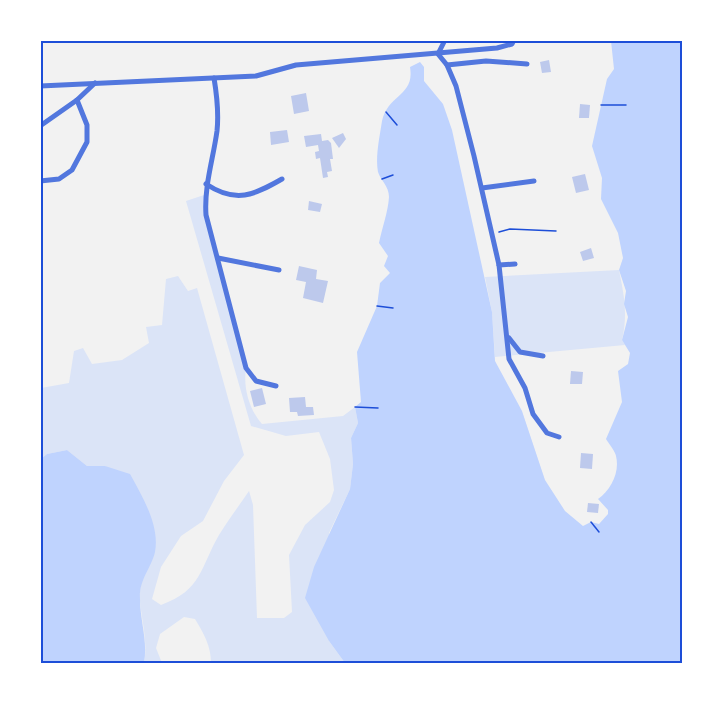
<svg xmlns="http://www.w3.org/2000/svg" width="723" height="704" font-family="'PT Sans Narrow',sans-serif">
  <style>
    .green { fill: #dbe4f7 }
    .water { fill: #bfd3fe }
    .building { fill: #bdc9ec }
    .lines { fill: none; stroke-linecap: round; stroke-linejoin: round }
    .path { stroke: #1d4ed8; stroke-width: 1.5 }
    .minor { stroke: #5277de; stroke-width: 5 }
    .neatline { fill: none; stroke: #1d4ed8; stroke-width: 2 }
  </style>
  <rect width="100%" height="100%" fill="#f2f2f2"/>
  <g class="green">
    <path d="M204,195L206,215L246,368C243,388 249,409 262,424L343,416L355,407L358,423L351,438L353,464L350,489L329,533V641L345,663H211C211,646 204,634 195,619L184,617L160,634L156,648L162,663H144C148,642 142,623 140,601C138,583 147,567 155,551L105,466H87L67,450L47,454L41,459V388L69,383L74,351L83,348L92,364L122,360L149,343L146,327L162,325L166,279L178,276L188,291L197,288L244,455L224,481L203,521L181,536L161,567L152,599L161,605C202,590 200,568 219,535C228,520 239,506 249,491L253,505L257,618H284L292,612L289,555L305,525L330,502L334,490L330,459L319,432L286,436L251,426L186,201Z"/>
    <path d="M619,270C624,295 628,314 622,340L625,345L495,357L492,312L485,277Z"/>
  </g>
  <g class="water">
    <path d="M611,41H682V663H345L329,641L305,598L314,567L350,489L353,464L351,438L358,423L355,407L361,402L357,352L377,306L380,283L390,273L384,266L388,256L379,243C382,228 388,212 389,197C389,186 381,181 378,172C375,157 380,135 382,121C388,94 415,96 410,67L420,62L424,67V81L443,104L452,130L492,312L495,361L522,411L545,480L565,511L583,526L591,522L599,524L608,514V510L598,499C611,490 620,472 616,456C615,451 609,444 606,439L622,402L618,371L628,364L630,353L622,340L628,317L624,304L626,291L619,270L623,258L618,233L601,199L602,178L592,146L607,79L614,69Z"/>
    <path d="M67,450L87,466H105L130,474C142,496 160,525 155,552C151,569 139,579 140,599C140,621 148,641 144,663H41V459L47,454Z"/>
  </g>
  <g class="building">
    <polygon points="549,60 551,72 542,73 540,62"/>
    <polygon points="306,93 309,111 294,114 291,96"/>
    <polygon points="580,104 590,105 589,118 579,118"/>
    <polygon points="287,130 289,142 271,145 270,132"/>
    <polygon points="343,133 346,139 339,148 332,138"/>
    <polygon points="321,134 322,141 328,140 331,143 333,159 330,159 332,171 327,172 328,177 323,178 320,158 316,159 315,152 319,151 318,145 306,147 304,136"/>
    <polygon points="585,174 589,190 576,193 572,177"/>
    <polygon points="309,201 322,204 320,212 308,210"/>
    <polygon points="591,248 594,258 583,261 580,252"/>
    <polygon points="299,266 317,270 316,279 328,281 323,303 303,298 306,282 296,280"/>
    <polygon points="571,371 583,372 582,384 570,384"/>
    <polygon points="262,388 266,404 254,407 250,391"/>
    <polygon points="305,397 306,407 313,407 314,415 298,416 297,412 290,412 289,398"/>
    <polygon points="581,453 593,454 592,469 580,468"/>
    <polygon points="588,503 599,504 598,513 587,512"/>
  </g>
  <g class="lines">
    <g class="path">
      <polyline points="601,105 626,105"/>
      <polyline points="386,112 397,125"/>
      <polyline points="382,179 393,175"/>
      <polyline points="499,232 510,229 556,231"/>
      <polyline points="377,306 393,308"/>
      <polyline points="355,407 378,408"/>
      <polyline points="591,522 599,532"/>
    </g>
    <g class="minor">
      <polyline points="445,40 438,54 447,65 456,86 474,156 499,265 509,359 525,388 533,414 547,433 559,437"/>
      <polyline points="447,65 486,61 527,64"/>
      <path d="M214,78C217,96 219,112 217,131C213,160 204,186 206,215L246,368L256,381L276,386"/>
      <polyline points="40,86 256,76 296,65 497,48 512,44 514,40"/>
      <polyline points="40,126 77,100 95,83"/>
      <polyline points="40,181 59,179 72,170 87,142 87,125 77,100"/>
      <path d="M206,184C236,204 254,195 282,179"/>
      <polyline points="482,188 534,181"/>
      <polyline points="218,258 279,270"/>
      <polyline points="499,265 515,264"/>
      <polyline points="509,338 520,352 543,356"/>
    </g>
  </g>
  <rect width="723" height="704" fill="none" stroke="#ffffff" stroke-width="84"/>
  <rect x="42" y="42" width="639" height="620" class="neatline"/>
</svg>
